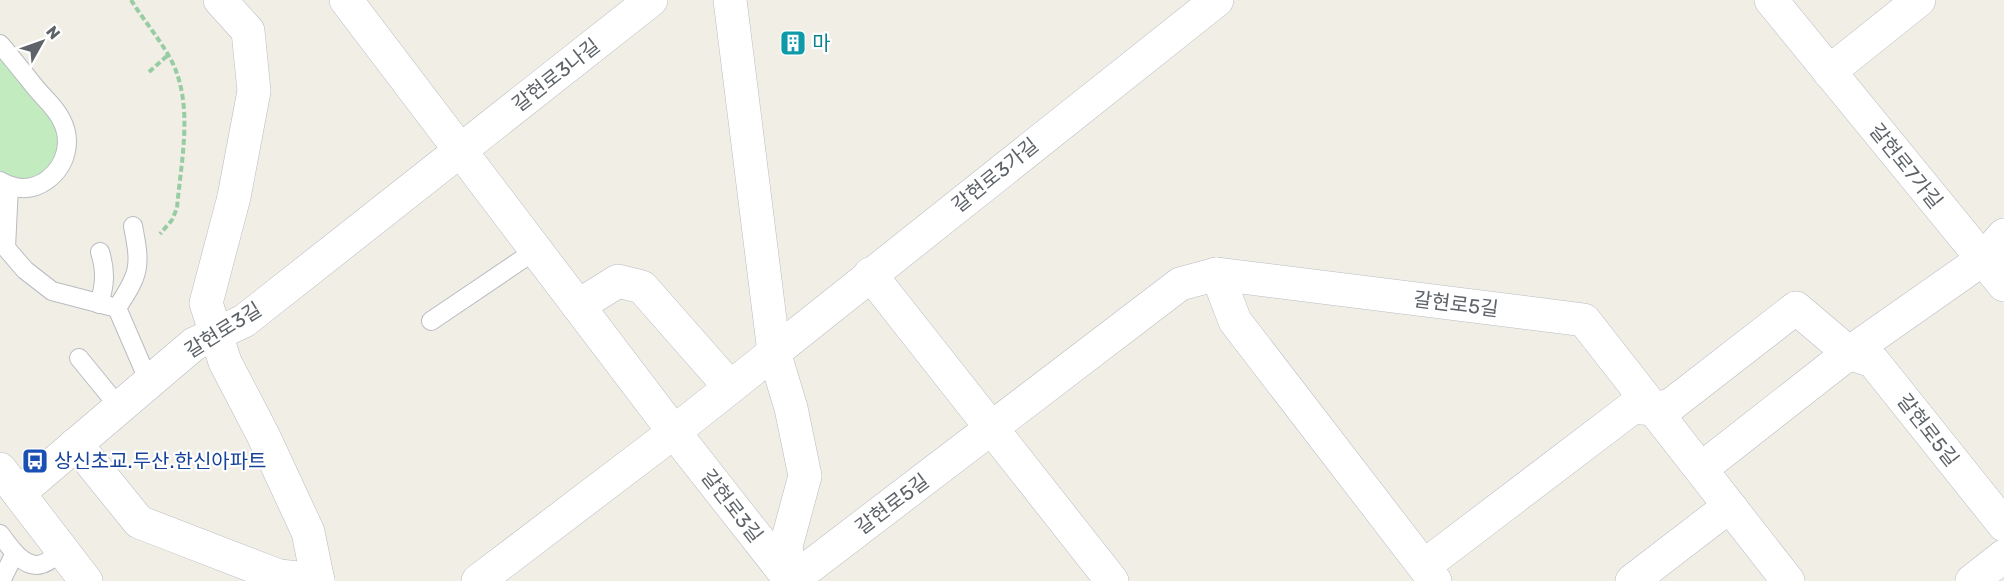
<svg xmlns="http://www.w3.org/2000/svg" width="2004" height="581" font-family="Rubik,'Noto Sans KR',sans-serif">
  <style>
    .green { fill: #c3ebc0 }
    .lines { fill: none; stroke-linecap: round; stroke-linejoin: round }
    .lane-casing { stroke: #b8bcc1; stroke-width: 20 }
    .street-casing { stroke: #b8bcc1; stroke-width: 34 }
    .path { stroke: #98cda4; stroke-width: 4; stroke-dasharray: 6 3; stroke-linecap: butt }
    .lane { stroke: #fff; stroke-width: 18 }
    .street { stroke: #fff; stroke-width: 33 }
    .labels { text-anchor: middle; stroke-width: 4.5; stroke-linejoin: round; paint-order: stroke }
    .culture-label { font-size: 20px; fill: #0d838f; stroke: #fff; text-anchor: start }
    .street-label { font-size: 20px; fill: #5d6368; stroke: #fff }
    .transit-label { font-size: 20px; fill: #164399; stroke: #fff; text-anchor: start }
  </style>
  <rect width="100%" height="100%" fill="#f1eee6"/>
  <polygon class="green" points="0,44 67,140 42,184 0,181"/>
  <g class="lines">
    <defs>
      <g id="lane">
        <path d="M0,44C12,58 23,72 35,87C43,97 55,107 61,119C73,141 66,166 47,180C32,191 16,190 0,181"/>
        <polyline points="9,186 6,248 25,270 52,291 117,308"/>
        <path d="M133,226C141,267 140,273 117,308L149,382"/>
        <path d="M99,304C105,285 106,271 100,252"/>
        <polyline points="431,321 536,250"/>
        <polyline points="79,358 119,407"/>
        <path d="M0,534C9,546 24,570 42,564C49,562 56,555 63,551"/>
        <polyline points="1,581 15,553"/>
      </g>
      <g id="street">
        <polyline points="220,0 248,31 254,91 234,197 206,303 225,362 263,435 308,532 318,581"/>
        <polyline points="346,0 674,432 791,581"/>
        <polyline points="730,0 774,352 791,408 805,476 786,546 791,581"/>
        <polyline points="1771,0 2004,285"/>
        <polyline points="1829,72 1919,0"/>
        <polyline points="870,274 1112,581"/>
        <polyline points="1217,274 1235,321 1435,581"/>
        <polyline points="578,306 618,281 642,287 730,387"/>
        <polyline points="76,444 139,522 279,576 318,580"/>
        <polyline points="0,469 86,581"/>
        <polyline points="1701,469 1849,353 1983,259 2004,235"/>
        <polyline points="19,493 194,344 244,321 651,0"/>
        <polyline points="1424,566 1633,407 1653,409 1671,405 1796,308 1849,353 1873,361 2004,525"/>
        <polyline points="478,581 674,432 1217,0"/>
        <polyline points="791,581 1180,284 1217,274 1584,320 1788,581"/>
        <polyline points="1632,581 1718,515 1732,509"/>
        <polyline points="1972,581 2004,556"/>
      </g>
    </defs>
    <use href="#lane" class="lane-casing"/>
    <use href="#street" class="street-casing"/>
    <g class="path">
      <path d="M131,0C144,21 164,44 174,66C193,110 181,161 177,208L172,220L160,234"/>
      <polyline points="149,72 167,56"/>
    </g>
    <use href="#lane" class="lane"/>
    <use href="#street" class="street"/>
  </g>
  <defs>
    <symbol id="building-square" viewBox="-11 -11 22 22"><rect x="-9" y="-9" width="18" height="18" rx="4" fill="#0f9aa8" stroke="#fff"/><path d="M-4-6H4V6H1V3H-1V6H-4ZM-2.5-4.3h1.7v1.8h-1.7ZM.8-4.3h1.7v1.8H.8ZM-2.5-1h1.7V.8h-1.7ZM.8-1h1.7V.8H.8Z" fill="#fff"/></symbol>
    <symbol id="bus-square" viewBox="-11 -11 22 22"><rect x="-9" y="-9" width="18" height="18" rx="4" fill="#1a4fb4" stroke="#fff"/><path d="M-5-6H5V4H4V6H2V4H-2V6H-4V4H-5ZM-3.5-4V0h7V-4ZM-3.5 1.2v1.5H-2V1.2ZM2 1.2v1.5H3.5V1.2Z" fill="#fff"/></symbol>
  </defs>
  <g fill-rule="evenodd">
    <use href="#building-square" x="778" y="28" width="30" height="30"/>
    <use href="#bus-square" x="20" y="446" width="30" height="30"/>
  </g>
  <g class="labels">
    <g class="culture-label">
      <text x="812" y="50">마</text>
    </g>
    <g class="street-label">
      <text transform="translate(556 75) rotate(-38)" y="7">갈현로3나길</text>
      <text transform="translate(1906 166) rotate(51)" y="7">갈현로7가길</text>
      <text transform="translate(995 175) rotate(-39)" y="7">갈현로3가길</text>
      <text transform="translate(1456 304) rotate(7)" y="7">갈현로5길</text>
      <text transform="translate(223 330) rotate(-32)" y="7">갈현로3길</text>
      <text transform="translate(1928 430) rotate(52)" y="7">갈현로5길</text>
      <text transform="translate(892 504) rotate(-37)" y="7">갈현로5길</text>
      <text transform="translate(732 506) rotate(52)" y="7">갈현로3길</text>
    </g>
    <g class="transit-label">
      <text x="54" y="468">상신초교.두산.한신아파트</text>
    </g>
  </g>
  <g transform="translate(42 42) rotate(50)" stroke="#ffffff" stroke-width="4.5" paint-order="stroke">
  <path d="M0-4.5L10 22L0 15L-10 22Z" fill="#5d6368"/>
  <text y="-9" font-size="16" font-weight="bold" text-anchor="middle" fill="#5d6368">N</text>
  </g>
</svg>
